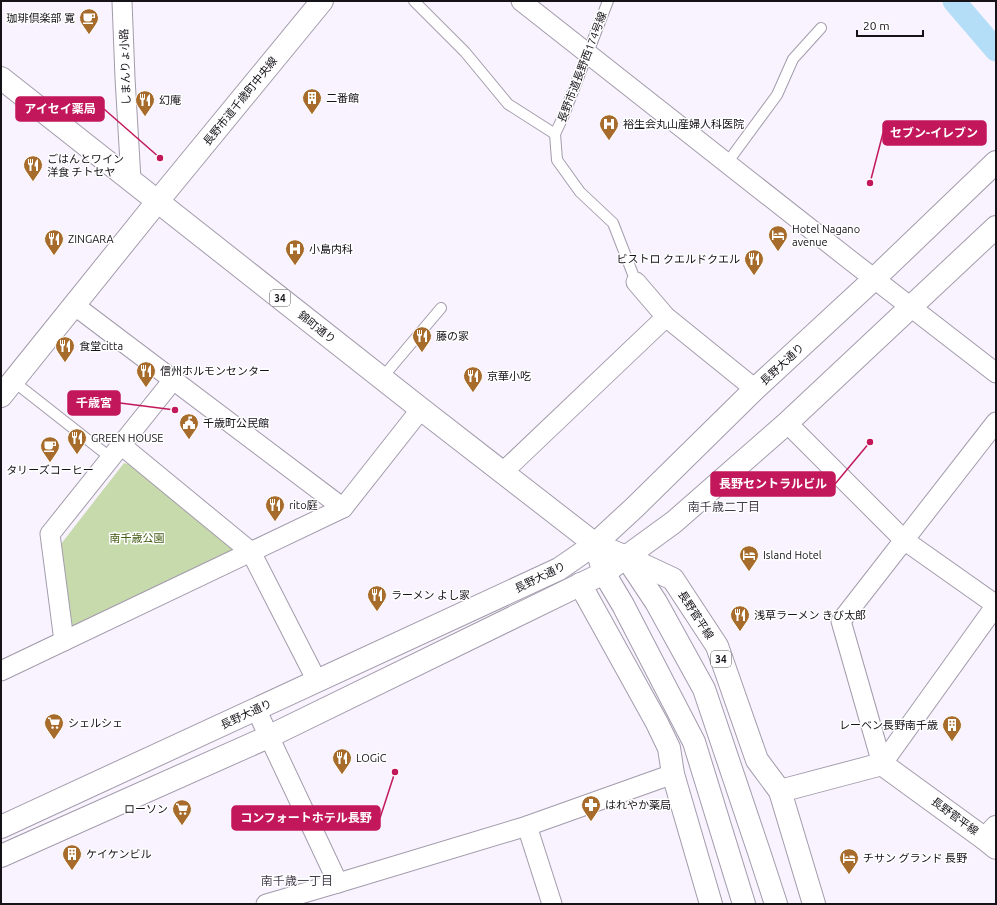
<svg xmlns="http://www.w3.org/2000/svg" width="997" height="905" font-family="Ubuntu,'Noto Sans JP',sans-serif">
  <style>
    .green { fill: #c7daac }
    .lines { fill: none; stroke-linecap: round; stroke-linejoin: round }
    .canal { stroke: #b4def7; stroke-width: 23 }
    .service-casing { stroke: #a39bac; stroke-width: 12 }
    .minor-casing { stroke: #a39bac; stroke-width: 21 }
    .tertiary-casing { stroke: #a39bac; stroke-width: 24 }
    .primary-casing { stroke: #a39bac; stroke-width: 24 }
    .service { stroke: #fff; stroke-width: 10 }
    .minor { stroke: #fff; stroke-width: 19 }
    .tertiary { stroke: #fff; stroke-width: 22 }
    .primary { stroke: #fff; stroke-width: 22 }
    .labels { text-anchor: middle; stroke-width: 3; stroke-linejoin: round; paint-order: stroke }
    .shield { fill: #fff; stroke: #5b595d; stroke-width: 1 }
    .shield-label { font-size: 10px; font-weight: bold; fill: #151218 }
    .poi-label { font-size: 11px; fill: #151218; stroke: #fff; text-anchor: start }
    .street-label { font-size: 11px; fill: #151218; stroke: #fff }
    .park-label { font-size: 11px; fill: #445c15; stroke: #fff }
    .neighbourhood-label { font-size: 12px; fill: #443d4c; stroke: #fff }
    .leader { fill: none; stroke: #c2185b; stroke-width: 1.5 }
    .callout-dot { fill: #c2185b; stroke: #fff; stroke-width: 1.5 }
    .callout { fill: #c2185b; stroke: #c2185b; stroke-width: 1.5 }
    .callout-label { font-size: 12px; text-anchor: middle; font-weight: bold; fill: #fff }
  </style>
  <rect width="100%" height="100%" fill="#f8f3fe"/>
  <polygon class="green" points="124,463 137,467 233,545 233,555 76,628 69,625 61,544"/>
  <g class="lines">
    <polyline class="canal" points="954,1 996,50"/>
    <defs>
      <g id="service">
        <polyline points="414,1 465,52 508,104 555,134 557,160 580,192 613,223 636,282"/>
        <polyline points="555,134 563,117 608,1"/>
        <polyline points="727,163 777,95 793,59 821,28"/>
        <polyline points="382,378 441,308"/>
        <polyline points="13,381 111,458"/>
      </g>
      <g id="minor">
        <polyline points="122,1 125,78 131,180"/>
        <polyline points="521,1 850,260 996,373"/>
        <polyline points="636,282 666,317 755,389"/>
        <polyline points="74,305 343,508"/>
        <polyline points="787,423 904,540 996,605"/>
        <polyline points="121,445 251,552 317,681"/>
        <polyline points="503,472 666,317"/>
        <polyline points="64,641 50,534 173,380"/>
        <polyline points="1,671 343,508 421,409"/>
        <polyline points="256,709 338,883"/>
        <polyline points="882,764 841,621 996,422"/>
        <polyline points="882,764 996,605"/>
        <polyline points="527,826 552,904"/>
        <polyline points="266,904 338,883 527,826 673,774"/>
      </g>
      <g id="tertiary">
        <polyline points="1,396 157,202 322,1"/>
        <polyline points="626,557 656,602 704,689 760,855 776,904"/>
        <polyline points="600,560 604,573 623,605 694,742 744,904"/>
        <polyline points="1,827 559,569 595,544 634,508 755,389 874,279 996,162"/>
        <polyline points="985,839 996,827"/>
        <polyline points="1,856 268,737 604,573 674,522 787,423 996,227"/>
      </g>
      <g id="primary">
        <polyline points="1,78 421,409 595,544 626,557 673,579 717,646 757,760 780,791 814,904"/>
        <polyline points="580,584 657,723 669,748 673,774 711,904"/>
        <polyline points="780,791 882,764 985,839 996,848"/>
      </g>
    </defs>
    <use href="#service" class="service-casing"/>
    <use href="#minor" class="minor-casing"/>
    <use href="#tertiary" class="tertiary-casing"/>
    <use href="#primary" class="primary-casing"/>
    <use href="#service" class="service"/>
    <use href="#minor" class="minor"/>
    <use href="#tertiary" class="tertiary"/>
    <use href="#primary" class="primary"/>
  </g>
  <defs>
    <symbol id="cafe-pin" viewBox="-11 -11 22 30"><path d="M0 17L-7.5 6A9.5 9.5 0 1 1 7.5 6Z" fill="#a76c2c" stroke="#fff"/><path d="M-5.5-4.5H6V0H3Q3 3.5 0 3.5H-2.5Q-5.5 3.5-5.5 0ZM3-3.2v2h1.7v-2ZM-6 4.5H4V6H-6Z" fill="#fff"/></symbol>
    <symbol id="building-pin" viewBox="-11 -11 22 30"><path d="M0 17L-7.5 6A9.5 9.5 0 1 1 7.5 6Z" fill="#a76c2c" stroke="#fff"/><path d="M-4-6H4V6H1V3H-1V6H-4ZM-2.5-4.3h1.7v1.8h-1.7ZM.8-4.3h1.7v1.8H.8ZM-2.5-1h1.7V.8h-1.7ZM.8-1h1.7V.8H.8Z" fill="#fff"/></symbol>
    <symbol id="restaurant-pin" viewBox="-11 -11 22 30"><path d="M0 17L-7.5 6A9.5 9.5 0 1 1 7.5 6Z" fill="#a76c2c" stroke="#fff"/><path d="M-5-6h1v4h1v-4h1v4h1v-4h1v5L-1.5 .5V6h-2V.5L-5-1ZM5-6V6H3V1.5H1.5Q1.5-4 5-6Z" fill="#fff"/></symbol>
    <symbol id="hospital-pin" viewBox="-11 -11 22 30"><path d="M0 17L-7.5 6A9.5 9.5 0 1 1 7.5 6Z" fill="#a76c2c" stroke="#fff"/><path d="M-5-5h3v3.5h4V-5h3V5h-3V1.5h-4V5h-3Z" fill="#fff"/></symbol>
    <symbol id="hotel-pin" viewBox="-11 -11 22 30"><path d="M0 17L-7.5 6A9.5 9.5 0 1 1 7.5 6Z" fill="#a76c2c" stroke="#fff"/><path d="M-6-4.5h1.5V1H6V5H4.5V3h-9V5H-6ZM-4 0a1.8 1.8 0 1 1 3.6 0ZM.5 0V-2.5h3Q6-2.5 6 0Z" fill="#fff"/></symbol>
    <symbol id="civic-pin" viewBox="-11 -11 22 30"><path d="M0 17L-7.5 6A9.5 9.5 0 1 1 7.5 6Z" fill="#a76c2c" stroke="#fff"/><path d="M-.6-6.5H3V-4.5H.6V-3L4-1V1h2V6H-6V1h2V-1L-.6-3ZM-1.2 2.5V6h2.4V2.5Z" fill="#fff"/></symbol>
    <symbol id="supermarket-pin" viewBox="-11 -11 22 30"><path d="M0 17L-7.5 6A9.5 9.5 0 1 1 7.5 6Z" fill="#a76c2c" stroke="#fff"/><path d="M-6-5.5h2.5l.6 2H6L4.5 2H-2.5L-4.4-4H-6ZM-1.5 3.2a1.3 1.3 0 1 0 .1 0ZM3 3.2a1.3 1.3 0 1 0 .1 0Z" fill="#fff"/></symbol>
    <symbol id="pharmacy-pin" viewBox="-11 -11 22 30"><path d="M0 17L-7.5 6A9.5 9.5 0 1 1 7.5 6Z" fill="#a76c2c" stroke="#fff"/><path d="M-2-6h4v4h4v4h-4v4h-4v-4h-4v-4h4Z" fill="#fff"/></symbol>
  </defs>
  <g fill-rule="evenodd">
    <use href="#cafe-pin" x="78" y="7" width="22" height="30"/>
    <use href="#building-pin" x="301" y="87" width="22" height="30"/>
    <use href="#restaurant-pin" x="134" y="89" width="22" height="30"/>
    <use href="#hospital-pin" x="598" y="113" width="22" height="30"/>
    <use href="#restaurant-pin" x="22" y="154" width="22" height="30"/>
    <use href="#hotel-pin" x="767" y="224" width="22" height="30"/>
    <use href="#restaurant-pin" x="43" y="228" width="22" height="30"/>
    <use href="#hospital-pin" x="284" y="238" width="22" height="30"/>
    <use href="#restaurant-pin" x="743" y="248" width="22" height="30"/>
    <use href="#restaurant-pin" x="411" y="325" width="22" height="30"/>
    <use href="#restaurant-pin" x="54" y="335" width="22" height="30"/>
    <use href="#restaurant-pin" x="135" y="360" width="22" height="30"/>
    <use href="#restaurant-pin" x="462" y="365" width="22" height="30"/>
    <use href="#civic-pin" x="178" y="412" width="22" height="30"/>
    <use href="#restaurant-pin" x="66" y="427" width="22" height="30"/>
    <use href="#cafe-pin" x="39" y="435" width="22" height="30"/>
    <use href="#restaurant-pin" x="264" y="494" width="22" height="30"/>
    <use href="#hotel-pin" x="738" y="544" width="22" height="30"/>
    <use href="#restaurant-pin" x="366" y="584" width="22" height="30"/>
    <use href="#restaurant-pin" x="729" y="604" width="22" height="30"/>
    <use href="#supermarket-pin" x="43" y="712" width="22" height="30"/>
    <use href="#building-pin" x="941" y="714" width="22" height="30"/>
    <use href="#restaurant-pin" x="331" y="747" width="22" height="30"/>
    <use href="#pharmacy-pin" x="580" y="794" width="22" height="30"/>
    <use href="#supermarket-pin" x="171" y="798" width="22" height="30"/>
    <use href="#building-pin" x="61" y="843" width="22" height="30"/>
    <use href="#hotel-pin" x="838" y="847" width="22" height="30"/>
  </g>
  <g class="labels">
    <g class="shield">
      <rect x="270" y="290" width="20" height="16" rx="3"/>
      <rect x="711" y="651" width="20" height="16" rx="3"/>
    </g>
    <g class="shield-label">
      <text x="280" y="302">34</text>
      <text x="721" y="663">34</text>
    </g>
    <g class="poi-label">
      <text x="75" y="22" text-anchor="end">珈琲倶楽部 寛</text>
      <text x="326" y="102">二番館</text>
      <text x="159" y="104">幻庵</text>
      <text x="623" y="128">裕生会丸山産婦人科医院</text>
      <text x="47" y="163">ごはんとワイン<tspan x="47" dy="13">洋食 チトセヤ</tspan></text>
      <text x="792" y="233">Hotel Nagano<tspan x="792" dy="13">avenue</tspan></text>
      <text x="68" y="243">ZINGARA</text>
      <text x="309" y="253">小島内科</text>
      <text x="740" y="263" text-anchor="end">ビストロ クエルドクエル</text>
      <text x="436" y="340">藤の家</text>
      <text x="79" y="350">食堂citta</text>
      <text x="160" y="375">信州ホルモンセンター</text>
      <text x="487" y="380">京華小吃</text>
      <text x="203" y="427">千歳町公民館</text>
      <text x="91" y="442">GREEN HOUSE</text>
      <text x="50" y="474" text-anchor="middle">タリーズコーヒー</text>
      <text x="289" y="509">rito庭</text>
      <text x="763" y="559">Island Hotel</text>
      <text x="391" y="599">ラーメン よし家</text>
      <text x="754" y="619">浅草ラーメン きび太郎</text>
      <text x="68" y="727">シェルシェ</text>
      <text x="938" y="729" text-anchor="end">レーベン長野南千歳</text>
      <text x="356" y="762">LOGiC</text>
      <text x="605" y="809">はれやか薬局</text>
      <text x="168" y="813" text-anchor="end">ローソン</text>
      <text x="86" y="858">ケイケンビル</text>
      <text x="863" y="862">チサン グランド 長野</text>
    </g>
    <g class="street-label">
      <text transform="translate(125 67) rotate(-92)" y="4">しまんりょ小路</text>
      <text transform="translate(582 67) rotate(-69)" y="4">長野市道長野西174号線</text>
      <text transform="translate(240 101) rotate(-51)" y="4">長野市道千歳町中央線</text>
      <text transform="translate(317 327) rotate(38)" y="4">錦町通り</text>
      <text transform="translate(782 364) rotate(-43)" y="4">長野大通り</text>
      <text transform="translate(540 577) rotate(-26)" y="4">長野大通り</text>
      <text transform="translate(696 615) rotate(57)" y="4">長野菅平線</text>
      <text transform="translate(246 714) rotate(-25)" y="4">長野大通り</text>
      <text transform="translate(955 816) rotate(36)" y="4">長野菅平線</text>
    </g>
    <g class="park-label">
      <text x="137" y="542">南千歳公園</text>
    </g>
    <g class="neighbourhood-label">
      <text x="724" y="511">南千歳二丁目</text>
      <text x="297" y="885">南千歳一丁目</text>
    </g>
  </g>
  <path class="leader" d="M160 158L104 109M870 183L883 133M175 410L120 403M870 442L835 484M395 772L380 818"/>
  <g class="callout-dot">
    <circle cx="160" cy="158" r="4"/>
    <circle cx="870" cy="183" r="4"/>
    <circle cx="175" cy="410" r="4"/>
    <circle cx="870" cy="442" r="4"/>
    <circle cx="395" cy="772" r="4"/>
  </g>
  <g class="callout">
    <rect x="16" y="97" width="88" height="24" rx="4"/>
    <rect x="883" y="121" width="103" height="24" rx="4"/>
    <rect x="68" y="391" width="52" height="24" rx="4"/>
    <rect x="711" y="472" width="124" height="24" rx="4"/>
    <rect x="232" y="806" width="148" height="24" rx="4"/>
  </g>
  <g class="callout-label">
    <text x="60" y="113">アイセイ薬局</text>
    <text x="934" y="137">セブン-イレブン</text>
    <text x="94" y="407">千歳宮</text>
    <text x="773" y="488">長野セントラルビル</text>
    <text x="306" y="822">コンフォートホテル長野</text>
  </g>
  <rect width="997" height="905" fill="none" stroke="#151218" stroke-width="4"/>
  <path d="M857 30v6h66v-6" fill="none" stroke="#151218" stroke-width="2"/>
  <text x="863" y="30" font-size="12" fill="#151218" stroke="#ffffff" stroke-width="3" paint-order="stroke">20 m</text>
</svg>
